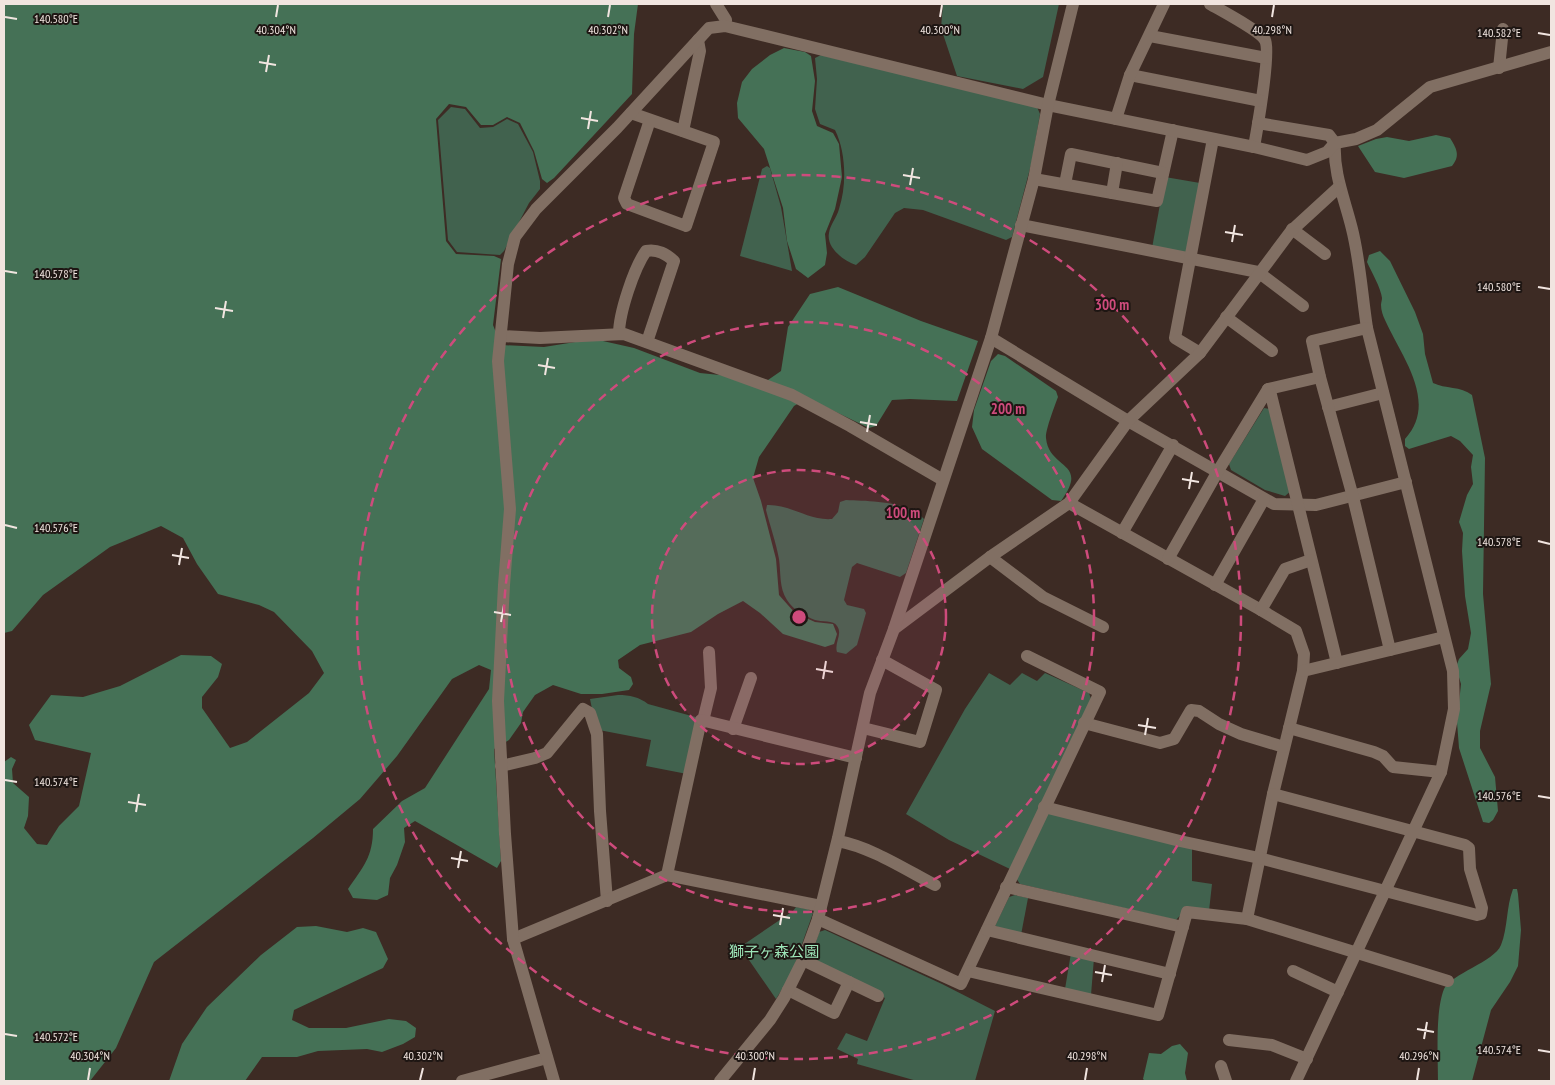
<svg xmlns="http://www.w3.org/2000/svg" width="1555" height="1085" font-family="'PT Sans Narrow','Noto Sans JP',sans-serif">
  <style>
    .green { fill: #41624e }
    .forest { fill: #457156 }
    .lines { fill: none; stroke-linecap: round; stroke-linejoin: round }
    .minor { stroke: #816f63; stroke-width: 12 }
    .ticks { fill: none; stroke: #f1e5e0; stroke-width: 2 }
    .ring { fill: none; stroke: #ce4b7c; stroke-width: 2.5; stroke-dasharray: 9 6 }
    .labels { text-anchor: middle; stroke-width: 4; stroke-linejoin: round; paint-order: stroke }
    .park-label { font-size: 15px; fill: #9de5b8; stroke: #1e1613 }
    .ticks-label { font-size: 12px; text-anchor: middle; fill: #f1e5e0; stroke: #1e1613; stroke-width: 4; stroke-linejoin: round; paint-order: stroke }
    .centre { fill: #ce4b7c; stroke: #1e1613; stroke-width: 2.5 }
    .ring-label { font-size: 15px; text-anchor: middle; font-weight: bold; fill: #ce4b7c; stroke: #1e1613; stroke-width: 4; stroke-linejoin: round; paint-order: stroke }
  </style>
  <rect width="100%" height="100%" fill="#3d2b24"/>
  <g class="green">
    <polygon points="943,4 1059,4 1043,77 1023,89 957,76 941,28"/>
    <path d="M821,55L1037,107L1040,114L1032,161L1012,237L1006,240L923,210L904,208L895,213L865,257L856,265C844,261 826,248 829,233C830,225 837,217 839,209C847,185 846,152 835,130L820,124L815,109L817,79L815,58Z"/>
    <polygon points="451,107 465,109 480,128 493,127 507,119 518,124 533,152 540,181 540,189 529,203 504,251 500,255 457,252 448,240 438,120"/>
    <polygon points="767,166 770,168 781,207 792,271 740,256 762,169"/>
    <polygon points="1165,177 1200,183 1186,254 1152,248"/>
    <polygon points="1264,408 1270,409 1291,491 1285,496 1265,490 1231,470 1229,464"/>
    <path d="M846,500C869,501 908,501 924,519L906,573L900,577L857,563L852,567L844,600L847,605L864,609L866,613L857,645L846,654L837,652C834,643 843,634 837,626C834,620 821,622 815,620C805,616 793,610 787,600C779,588 781,573 779,559C776,542 770,526 766,510L767,505C790,504 809,521 832,519L838,512L840,502Z"/>
    <polygon points="989,673 1010,685 1022,673 1037,681 1045,673 1089,693 1091,699 1010,869 949,840 906,814 965,709"/>
    <path d="M618,695C630,695 639,697 648,704L699,718L687,774L646,766L651,740L599,730L596,728L590,699Z"/>
    <polygon points="1046,811 1192,847 1192,881 1212,884 1209,911 1187,908 1176,920 1020,884 1016,878"/>
    <polygon points="1015,895 1028,898 1021,935 995,926 1009,897"/>
    <polygon points="796,907 808,909 813,913 791,975 776,999 740,947 793,911"/>
    <polygon points="825,930 942,984 995,1011 975,1081 917,1081 857,1064 858,1059 837,1049 846,1033 867,1041 885,998 810,961 819,932"/>
    <polygon points="1071,953 1094,958 1091,995 1065,989"/>
  </g>
  <g class="forest">
    <path d="M4,4H638L634,34L632,94L554,178L547,183L542,179L534,151L520,123L507,117L493,125H481L466,107L449,104L436,119L446,241L456,254L494,256L501,259L493,325L501,345L544,347L594,339L634,348L700,373L768,380L781,371L788,327L810,294L838,287L921,321L978,341L957,401L910,399L892,400L876,426L869,428L807,398L794,406L759,457L753,478L761,501L776,559L779,595L795,613L815,622L833,624L837,634L834,644L825,647L783,634L760,613L743,601L718,614L691,632L640,645L618,660L619,668L631,677L633,684L629,690L602,694H581L553,685L535,695L523,712L521,723L509,740L494,749L501,861L497,868L415,821L404,828L405,842L397,865L390,878L388,895L377,900L353,898L348,889C363,867 373,857 373,829L402,801L425,788L489,689L491,670L479,665L452,679L397,756L360,799L313,838L154,962L116,1048L90,1081H4V762L11,757L16,760L12,769L13,783L29,797L28,816L24,828L37,844L47,845L59,826L79,806L91,753L35,740L29,725L51,695L83,697L120,686L181,655L211,656L222,664L218,677L202,697V708L230,748L247,742L309,693L324,673L312,651L274,612L259,605L218,594L197,564L183,538L161,526L110,547L43,595L12,631L4,633Z"/>
    <polygon points="784,48 805,52 811,56 815,81 812,111 817,126 833,133 839,144 842,177 835,209 825,234 827,253 825,265 808,278 796,269 787,241 783,208 764,149 738,118 737,103 742,82 752,69 770,55"/>
    <path d="M1436,135L1450,138C1456,148 1461,155 1452,166L1404,178L1375,172L1358,146L1376,139L1387,137L1409,141Z"/>
    <path d="M1380,251L1390,261L1415,312L1423,334L1425,354L1433,383C1445,389 1461,386 1472,395L1485,458L1483,594L1491,684L1480,731V748L1495,777L1498,811L1493,820L1489,823L1483,822L1459,748L1457,722L1461,684L1456,667L1459,659L1468,649L1471,633L1465,596L1462,551L1463,533L1459,522L1467,495L1473,484L1471,467L1473,455L1460,441L1451,436L1409,449L1405,446V439C1439,402 1401,356 1385,320C1383,316 1381,310 1381,305C1381,303 1382,300 1382,298C1381,288 1371,271 1367,262L1369,255Z"/>
    <path d="M998,354L1005,356L1056,391L1058,397C1055,405 1045,431 1046,438C1049,470 1090,461 1061,501L1052,500L982,449L972,427L974,410L991,361Z"/>
    <path d="M1513,889H1517L1518,894L1521,930L1518,966L1510,982L1491,1010L1472,1081H1438C1438,1056 1435,1012 1444,989C1451,974 1494,962 1501,945C1508,928 1506,907 1513,889Z"/>
    <polygon points="316,926 347,932 363,928 376,932 388,959 383,968 294,1010 292,1020 309,1028 346,1028 389,1019 406,1021 416,1028 415,1037 403,1044 382,1052 367,1049 318,1051 297,1057 262,1057 245,1081 169,1081 182,1044 207,1007 261,955 297,927"/>
    <polygon points="1180,1044 1188,1053 1185,1073 1187,1081 1145,1081 1143,1079 1149,1053 1161,1054 1172,1046"/>
  </g>
  <g class="lines">
    <g class="minor">
      <polyline points="716,4 726,20 725,26"/>
      <path d="M1210,4C1220,10 1260,31 1265,40C1271,51 1257,130 1254,147"/>
      <polyline points="1150,36 1266,58"/>
      <polyline points="1499,68 1503,29"/>
      <polyline points="1130,75 1261,101"/>
      <polyline points="631,113 714,142 686,226 627,204 624,198 650,120"/>
      <polyline points="1116,119 1130,75 1164,4"/>
      <path d="M1258,123L1329,135L1335,143C1333,173 1345,200 1352,229C1360,261 1362,295 1367,328"/>
      <polyline points="683,131 700,51 698,40"/>
      <polyline points="1034,179 1157,201 1173,130"/>
      <polyline points="1065,184 1071,154 1163,173"/>
      <polyline points="1112,193 1117,163"/>
      <polyline points="1021,225 1258,272 1303,306"/>
      <polyline points="1292,229 1325,254"/>
      <polyline points="1226,317 1272,351"/>
      <path d="M619,334C619,313 634,268 646,251C658,249 666,254 674,261L647,342"/>
      <polyline points="501,336 540,338 624,334 792,395 850,426 943,480"/>
      <polyline points="991,338 1128,421 1274,504 1316,505 1406,482"/>
      <polyline points="1200,353 1175,338 1213,139"/>
      <polyline points="1268,389 1320,377"/>
      <polyline points="1328,407 1383,393"/>
      <polyline points="1069,503 1261,610 1296,631 1304,654 1303,671 1273,794 1247,919"/>
      <polyline points="1122,533 1173,445"/>
      <polyline points="990,557 1043,597 1103,627"/>
      <polyline points="1168,559 1218,471 1268,389 1271,395 1337,663"/>
      <polyline points="1215,585 1264,499"/>
      <polyline points="1261,610 1285,569 1311,560"/>
      <polyline points="894,629 990,557 1069,503 1128,421 1200,353 1291,231 1339,187"/>
      <polyline points="1303,671 1444,637"/>
      <polyline points="703,721 711,688 709,652"/>
      <polyline points="1084,723 1160,743 1174,739 1191,710 1199,711 1219,724 1241,734 1284,747"/>
      <polyline points="863,728 920,742 936,690 882,660"/>
      <polyline points="1289,728 1374,752 1383,756 1393,767 1441,772"/>
      <polyline points="733,729 751,678"/>
      <polyline points="501,766 535,758 547,753 583,709 590,713 597,734 600,811 607,901"/>
      <polyline points="1044,807 1180,841 1259,858 1477,915 1481,914 1482,908 1470,869 1469,848 1465,845 1273,794"/>
      <path d="M838,841C871,847 906,870 935,885"/>
      <polyline points="667,875 701,720 856,758"/>
      <polyline points="1006,887 1183,927"/>
      <polyline points="818,919 961,984 1100,692 1027,656"/>
      <polyline points="987,930 1170,974"/>
      <polyline points="513,939 667,875 821,906"/>
      <polyline points="803,960 878,996"/>
      <polyline points="968,971 1158,1015 1187,912 1247,919 1448,981"/>
      <polyline points="1293,971 1338,992"/>
      <polyline points="788,990 834,1013 849,982"/>
      <polyline points="1229,1040 1272,1045 1307,1059"/>
      <polyline points="1221,1066 1226,1081"/>
      <polyline points="462,1081 547,1058"/>
      <polyline points="554,1081 513,939 505,834 498,701 504,585 510,509 498,361 508,264 515,237 536,209 617,128 709,28 725,26 1048,105 1254,147 1307,160 1327,152 1335,143 1356,139 1377,130 1430,87 1551,52"/>
      <polyline points="720,1081 770,1020 784,998 803,960 818,919 838,838 870,693 894,629 991,338 1034,179 1048,105 1073,4"/>
      <polyline points="1296,1081 1441,772 1454,709 1453,671 1367,328 1312,341 1320,377 1353,497 1390,650"/>
    </g>
  </g>
  <path class="ticks" d="M5,17L17,19M276,17L278,5M608,17L610,5M940,17L942,5M1272,17L1274,5M1538,33L1550,35M259,62L276,65M266,72L269,55M581,118L598,121M588,129L591,111M903,175L920,178M910,185L913,168M1225,232L1243,235M1232,242L1235,225M5,271L17,273M1538,287L1550,289M215,308L233,311M223,318L226,301M538,365L555,368M545,375L548,358M860,422L877,425M867,432L870,415M1182,479L1199,482M1189,489L1192,472M5,525L17,528M1538,541L1550,544M172,555L189,558M179,565L182,548M494,612L511,615M501,622L504,605M816,669L833,672M823,679L826,661M1138,725L1156,728M1145,735L1148,718M5,780L17,782M1538,796L1550,798M128,802L146,805M136,812L139,794M451,858L468,861M458,868L461,851M773,915L790,918M780,925L783,908M1095,972L1112,975M1102,982L1105,965M1417,1029L1434,1032M5,1034L17,1036M1424,1039L1427,1022M1538,1050L1550,1052M88,1080L90,1068M420,1080L423,1068M753,1080L755,1068M1085,1080L1087,1068M1417,1080L1419,1068"/>
  <circle cx="799" cy="617" r="147" fill="#ce4b7c" fill-opacity=".12"/>
  <g class="ring">
    <circle cx="799" cy="617" r="147"/>
    <circle cx="799" cy="617" r="295"/>
    <circle cx="799" cy="617" r="442"/>
  </g>
  <g class="labels">
    <g class="park-label">
      <text x="774" y="957">獅子ヶ森公園</text>
    </g>
  </g>
  <g class="ticks-label">
    <text x="56" y="23">140.580°E</text>
    <text x="276" y="34">40.304°N</text>
    <text x="608" y="34">40.302°N</text>
    <text x="940" y="34">40.300°N</text>
    <text x="1272" y="34">40.298°N</text>
    <text x="1499" y="37">140.582°E</text>
    <text x="56" y="278">140.578°E</text>
    <text x="1499" y="291">140.580°E</text>
    <text x="56" y="532">140.576°E</text>
    <text x="1499" y="546">140.578°E</text>
    <text x="56" y="786">140.574°E</text>
    <text x="1499" y="800">140.576°E</text>
    <text x="56" y="1041">140.572°E</text>
    <text x="1499" y="1054">140.574°E</text>
    <text x="90" y="1060">40.304°N</text>
    <text x="423" y="1060">40.302°N</text>
    <text x="755" y="1060">40.300°N</text>
    <text x="1087" y="1060">40.298°N</text>
    <text x="1419" y="1060">40.296°N</text>
  </g>
  <circle cx="799" cy="617" r="8" class="centre"/>
  <g class="ring-label">
    <text x="1112" y="310">300 m</text>
    <text x="1008" y="414">200 m</text>
    <text x="903" y="518">100 m</text>
  </g>
  <rect width="1555" height="1085" fill="none" stroke="#f1e5e0" stroke-width="10"/>
</svg>
